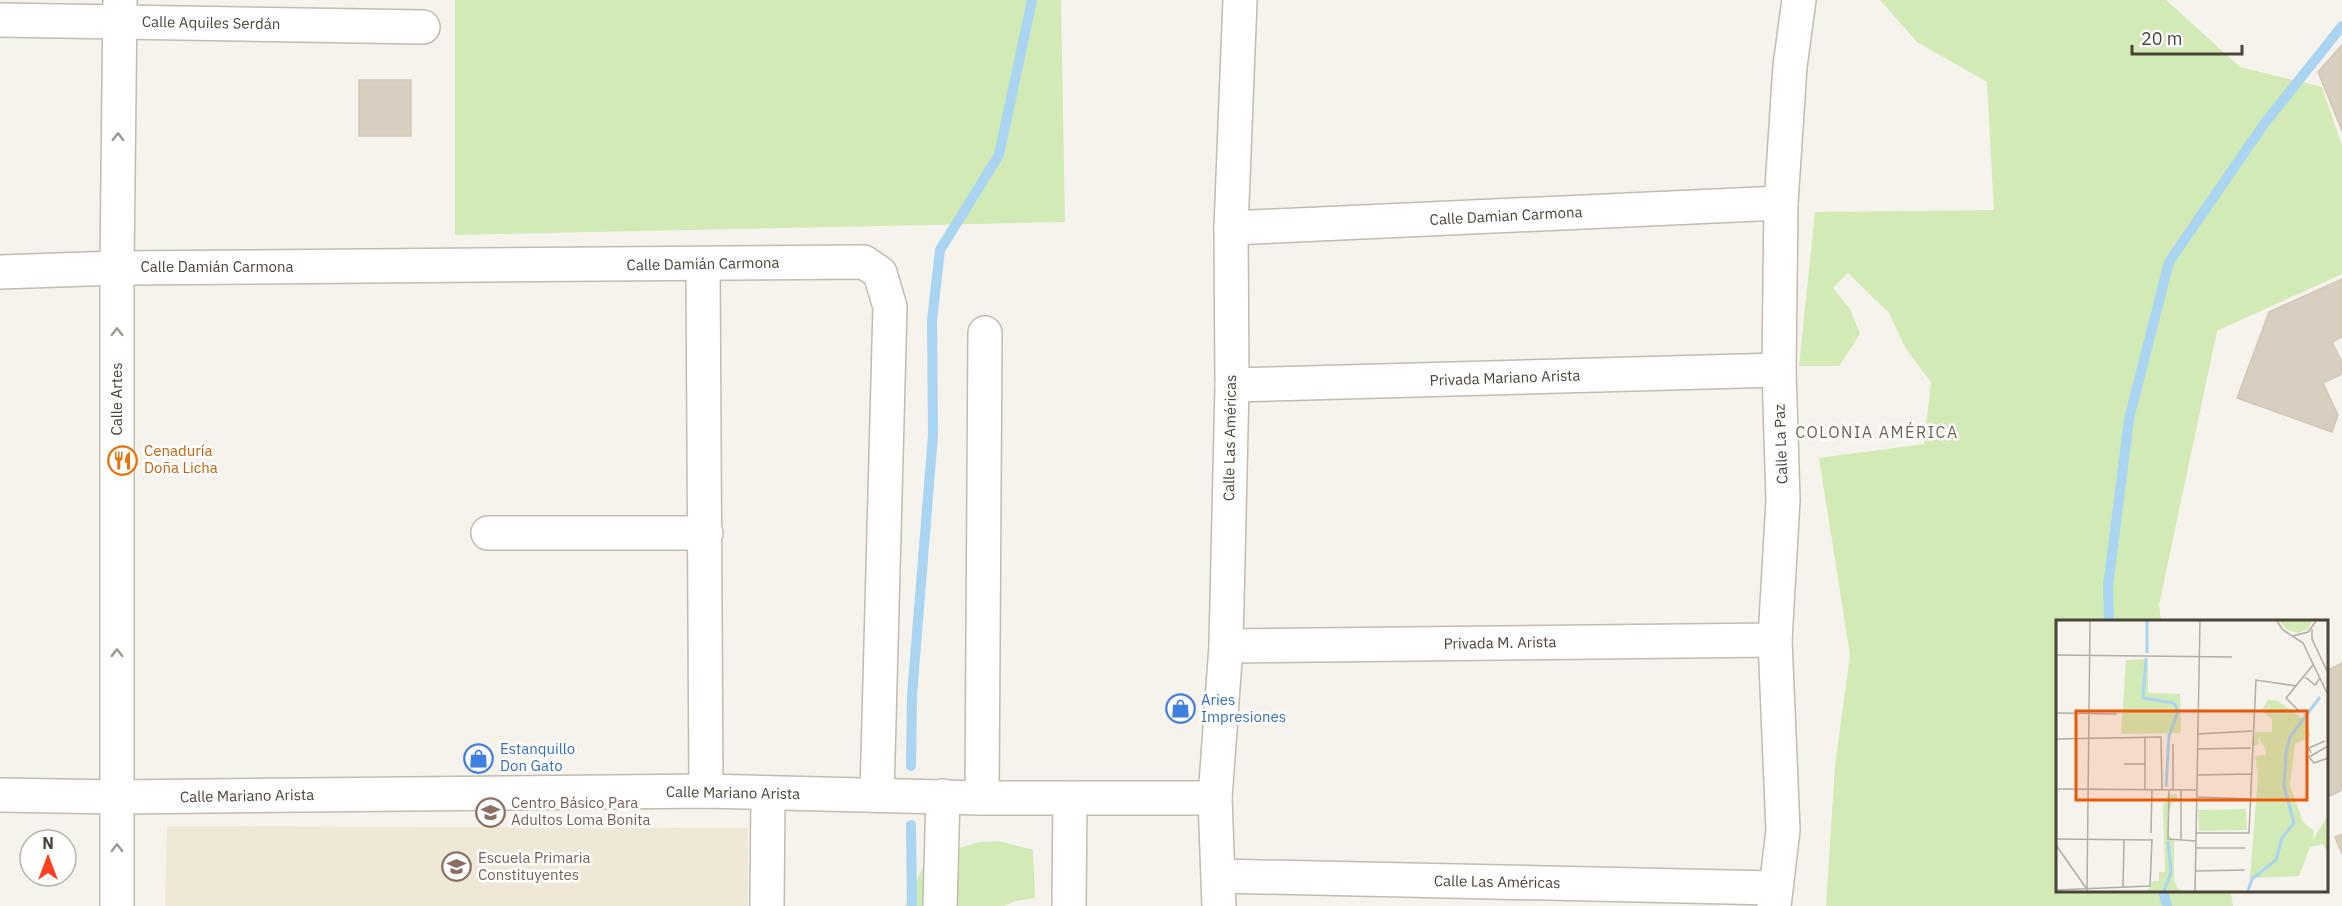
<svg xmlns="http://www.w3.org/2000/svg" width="2342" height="906" font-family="'IBM Plex Sans',sans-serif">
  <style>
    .education { fill: #efe8d6 }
    .green { fill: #d2eab5 }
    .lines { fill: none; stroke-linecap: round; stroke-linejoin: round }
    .stream { stroke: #a9d4f2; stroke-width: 10 }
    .building { fill: #d8cfc1; stroke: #d3c7b4; stroke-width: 1.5 }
    .street-casing { stroke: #c2bbae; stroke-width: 36 }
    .street { stroke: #fff; stroke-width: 33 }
    .oneway { stroke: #9c9892 }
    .labels { text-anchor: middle; stroke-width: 5; stroke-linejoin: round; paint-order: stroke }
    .street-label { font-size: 15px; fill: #4b4439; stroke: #fff }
    .food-label { font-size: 15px; fill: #c56008; stroke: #fff; text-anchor: start }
    .shop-label { font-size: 15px; fill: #366cbe; stroke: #fff; text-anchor: start }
    .education-label { font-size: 15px; fill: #785e54; stroke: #fff; text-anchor: start }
    .neighbourhood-label { font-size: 16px; letter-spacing: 1.5px; fill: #6e6250; stroke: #fff }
    .inset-river { fill: none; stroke: #a9d4f2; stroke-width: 3 }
    .inset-road { fill: none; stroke: #b2ada4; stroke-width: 1.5 }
    .view { fill: #e8590c; fill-opacity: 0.15; stroke: #e8590c; stroke-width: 3 }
    .inset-edge { fill: none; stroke: #4b4439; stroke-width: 3 }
  </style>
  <rect width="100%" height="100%" fill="#f6f3ec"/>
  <polygon class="education" points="167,826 748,828 748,906 165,906"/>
  <g class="green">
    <polygon points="455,0 1061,0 1065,222 455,235"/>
    <polygon points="1880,0 2166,0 2240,67 2322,87 2342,146 2342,274 2217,331 2159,605 2161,621 2057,621 2057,890 2230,890 2233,906 1826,906 1835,766 1850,655 1819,458 1924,444 1931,382 1906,349 1889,313 1848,273 1833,288 1850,309 1860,334 1839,366 1799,366 1815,212 1994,210 1987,82 1917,42"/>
    <polygon points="999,841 1033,850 1035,898 1016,901 1004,906 905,906 927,858 979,842"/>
  </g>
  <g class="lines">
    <g class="stream">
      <polyline points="2109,621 2108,586 2129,419 2169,262 2264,124 2342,26"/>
      <polyline points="911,766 912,695 933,435 932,320 940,250 999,155 1032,0"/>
      <polyline points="911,825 912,906"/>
      <polyline points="2163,890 2167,906"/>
    </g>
  </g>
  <g class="building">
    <polygon points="2342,45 2342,131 2318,72"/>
    <rect x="359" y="80" width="52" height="56"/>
    <polygon points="2342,279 2342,337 2332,342 2342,362 2342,374 2323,383 2338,415 2332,432 2237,398 2269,312"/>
    <polygon points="2342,663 2342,790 2326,798 2326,671"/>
    <polygon points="2342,834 2342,854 2335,837"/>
  </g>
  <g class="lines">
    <defs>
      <g id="street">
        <polyline points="0,20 423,27"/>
        <polyline points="1231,228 1781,203"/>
        <polyline points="703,264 706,791"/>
        <polyline points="0,272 117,268 864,262 880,273 890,307 877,795"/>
        <polyline points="1232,385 1779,370"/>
        <polyline points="488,533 706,533"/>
        <polyline points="1226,646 1775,640"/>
        <polyline points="0,795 117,797 706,791 982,798 1215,798"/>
        <polyline points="982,798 985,333"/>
        <polyline points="1219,876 1775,888"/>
        <polyline points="117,906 117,268 120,0"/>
        <polyline points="767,906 768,794"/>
        <polyline points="940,906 943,796"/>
        <polyline points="1069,906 1070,799"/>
        <polyline points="1219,906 1215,798 1226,646 1232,385 1231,228 1240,0"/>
        <polyline points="1774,906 1783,830 1775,640 1783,500 1779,370 1781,203 1790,66 1799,0"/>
      </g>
    </defs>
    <use href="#street" class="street-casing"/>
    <use href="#street" class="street"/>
  </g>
  <defs><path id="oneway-chevron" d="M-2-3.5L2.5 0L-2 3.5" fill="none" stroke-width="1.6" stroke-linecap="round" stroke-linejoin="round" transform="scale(1.5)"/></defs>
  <g class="oneway">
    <use href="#oneway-chevron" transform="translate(118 137) rotate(-89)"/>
    <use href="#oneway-chevron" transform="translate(117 332) rotate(-90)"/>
    <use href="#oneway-chevron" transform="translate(117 653) rotate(-90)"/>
    <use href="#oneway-chevron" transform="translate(117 848) rotate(-90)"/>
  </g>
  <defs>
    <symbol id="restaurant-ring" viewBox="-11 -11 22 22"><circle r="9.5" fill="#fff" stroke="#e8710a" stroke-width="1.5"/><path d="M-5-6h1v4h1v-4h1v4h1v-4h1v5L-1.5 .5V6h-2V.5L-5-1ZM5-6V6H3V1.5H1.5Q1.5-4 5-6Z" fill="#e8710a"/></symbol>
    <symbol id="shop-ring" viewBox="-11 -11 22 22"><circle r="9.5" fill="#fff" stroke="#3f7fe0" stroke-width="1.5"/><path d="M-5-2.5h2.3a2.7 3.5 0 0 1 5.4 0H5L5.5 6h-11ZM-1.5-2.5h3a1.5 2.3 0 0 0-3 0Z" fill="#3f7fe0"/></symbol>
    <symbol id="university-ring" viewBox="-11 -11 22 22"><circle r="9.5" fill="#fff" stroke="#8d6e63" stroke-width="1.5"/><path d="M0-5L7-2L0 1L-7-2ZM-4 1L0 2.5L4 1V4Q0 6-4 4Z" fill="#8d6e63"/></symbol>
    <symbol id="school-ring" viewBox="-11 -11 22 22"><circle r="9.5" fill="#fff" stroke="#8d6e63" stroke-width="1.5"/><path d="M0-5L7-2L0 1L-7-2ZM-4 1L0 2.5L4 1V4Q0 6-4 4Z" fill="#8d6e63"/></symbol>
  </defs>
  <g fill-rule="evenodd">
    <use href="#restaurant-ring" x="106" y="444" width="33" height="33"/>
    <use href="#shop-ring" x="1164" y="692" width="33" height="33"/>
    <use href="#shop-ring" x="462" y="742" width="33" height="33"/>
    <use href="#university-ring" x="474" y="796" width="33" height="33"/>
    <use href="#school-ring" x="440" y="850" width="33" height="33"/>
  </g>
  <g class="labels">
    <g class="street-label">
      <text transform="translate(211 23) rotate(1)" y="5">Calle Aquiles Serdán</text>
      <text transform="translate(1506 216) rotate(-3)" y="5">Calle Damian Carmona</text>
      <text transform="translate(703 264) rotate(-1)" y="5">Calle Damián Carmona</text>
      <text x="217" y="272">Calle Damián Carmona</text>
      <text transform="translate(1505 378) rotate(-2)" y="5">Privada Mariano Arista</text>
      <text transform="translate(117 399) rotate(-90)" y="5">Calle Artes</text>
      <text transform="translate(1230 438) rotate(-89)" y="5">Calle Las Américas</text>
      <text transform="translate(1781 444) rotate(-92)" y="5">Calle La Paz</text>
      <text transform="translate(1500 643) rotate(-1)" y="5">Privada M. Arista</text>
      <text transform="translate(733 793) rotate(1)" y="5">Calle Mariano Arista</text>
      <text transform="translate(247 796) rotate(-1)" y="5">Calle Mariano Arista</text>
      <text transform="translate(1497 882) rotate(1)" y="5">Calle Las Américas</text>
    </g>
    <g class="food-label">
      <text x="144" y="456">Cenaduría<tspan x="144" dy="17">Doña Licha</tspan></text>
    </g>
    <g class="shop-label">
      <text x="1201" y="705">Aries<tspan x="1201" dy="17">Impresiones</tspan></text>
      <text x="500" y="754">Estanquillo<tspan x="500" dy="17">Don Gato</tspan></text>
    </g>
    <g class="education-label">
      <text x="511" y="808">Centro Básico Para<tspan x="511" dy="17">Adultos Loma Bonita</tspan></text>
      <text x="478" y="863">Escuela Primaria<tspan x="478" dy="17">Constituyentes</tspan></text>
    </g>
    <g class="neighbourhood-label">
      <text x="1877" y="438">COLONIA AMÉRICA</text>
    </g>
  </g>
  <g transform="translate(2056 620)">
    <rect width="272" height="272" fill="#f6f3ec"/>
    <path d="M224,1H256L252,9L242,13L231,10ZM92,39V73L124,74L125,113L65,114L70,40ZM212,80L222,81L249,100L255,116L239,124L234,165L247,202L258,211L256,221L271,197V231L267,224L254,227L243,256L194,258L202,156L199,136L210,135V129L202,118L203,124L197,127L199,112H216V99L205,91ZM120,174L122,180L116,183L112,195V214L118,221V261L122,269L129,271H91L97,261H103V252H109L107,186L111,176ZM190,189L191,210L143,211L142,190Z" fill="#d2eab5"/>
    <path class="inset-river" d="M91,33V1M90,38L87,78L118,83L122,91L113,116L110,167M108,271L115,252L112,221M192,271L196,259L220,240L226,218L238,203L228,166L230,132L234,117L264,77"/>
    <path class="inset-road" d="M221,1L227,10L247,23L272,75M256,9V19L272,53M237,16L252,12L260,1M0,35L176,37M249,57L259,65L264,58M243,91L230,78L257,45M0,93L61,94M141,114L196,111M89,117V169M0,119L105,117L106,169M272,126L253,137L258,143L272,138M141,129L195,128M255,133L253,128L269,121M68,144H89M141,155L195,154M0,169L140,170M113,170L112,219L140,221M117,170V124M140,177L195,179M95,213L96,169M140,213H193L200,60L241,66M0,219L96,220L94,266L0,270M125,219V170M0,225L30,268M140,228H189M140,251L189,250M67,268L68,220M31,271L34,1M139,271L144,1"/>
    <path class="view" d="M20,91H251V180H20Z"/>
    <rect width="272" height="272" class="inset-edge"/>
  </g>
  <g transform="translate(48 858)"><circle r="28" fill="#ffffff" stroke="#b7b4b0" stroke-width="1.5"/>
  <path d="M0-4.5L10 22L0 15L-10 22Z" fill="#fc3f1d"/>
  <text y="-9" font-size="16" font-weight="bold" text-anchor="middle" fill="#4b4439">N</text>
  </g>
  <path d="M2132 45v9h110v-9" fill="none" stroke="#4b4439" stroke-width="3"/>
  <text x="2141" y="45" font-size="18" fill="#4b4439" stroke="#ffffff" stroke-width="4.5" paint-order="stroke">20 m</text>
</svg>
